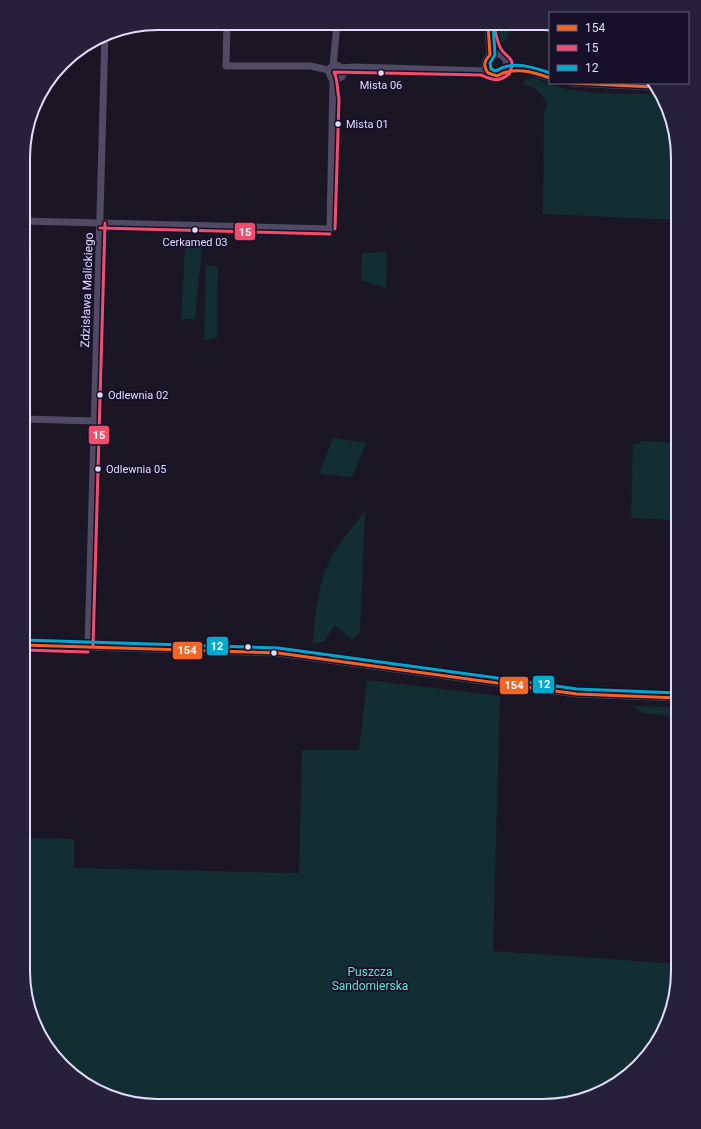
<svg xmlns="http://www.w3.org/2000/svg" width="701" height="1129" font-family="Roboto,sans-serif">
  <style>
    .green { fill: #132e33 }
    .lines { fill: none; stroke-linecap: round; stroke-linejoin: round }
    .minor { stroke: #4f4b65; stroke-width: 7 }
    .bus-1-casing { stroke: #17102a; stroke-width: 6 }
    .bus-2-casing { stroke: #17102a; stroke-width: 6 }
    .bus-3-casing { stroke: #17102a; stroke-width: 6 }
    .bus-1 { stroke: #f26522; stroke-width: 3 }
    .bus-2 { stroke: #f44d6c; stroke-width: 3 }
    .bus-3 { stroke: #00a9ce; stroke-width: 3 }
    .bus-dot { fill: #e2d9ff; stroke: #17102a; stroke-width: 1.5 }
    .labels { text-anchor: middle; stroke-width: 3.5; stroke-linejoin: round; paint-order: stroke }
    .bus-label { font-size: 11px; fill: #e2d9ff; stroke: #17102a; text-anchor: start }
    .street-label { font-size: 12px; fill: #e2d9ff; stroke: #17102a }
    .park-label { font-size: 12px; fill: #5fe5d4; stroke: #17102a }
    .rim { fill: none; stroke: #e2d9ff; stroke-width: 2 }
    .line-badge { stroke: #17102a; stroke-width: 1.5 }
    .badge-label { font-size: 11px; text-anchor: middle; font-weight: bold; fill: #fff }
  </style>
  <rect width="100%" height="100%" fill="#1a1624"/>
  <g class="green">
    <polygon points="492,24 508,24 508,37 497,48"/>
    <path d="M535,78C573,97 617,93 658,94L668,107L678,158V220L543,214L544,112L547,104C543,94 534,86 523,84L525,80Z"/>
    <polygon points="202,247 195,319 181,319 185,248"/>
    <polygon points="387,252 386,288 361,280 362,253"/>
    <polygon points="206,265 218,267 217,338 204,340"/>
    <polygon points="333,438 366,443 352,477 319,474"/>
    <polygon points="640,441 678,443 678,520 631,518 633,444 640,444"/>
    <path d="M365,511L360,632L352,640L335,625L324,642L313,644C315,617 317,588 329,562C335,547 355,525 365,511Z"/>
    <polygon points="367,680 500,696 493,951 678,964 678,980 671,1014 650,1053 594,1096 543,1106 141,1105 76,1078 33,1022 23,971 23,838 74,839 74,868 299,873 302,750 359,750"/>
    <polygon points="631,706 678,707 678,729 675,721 664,715 644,713"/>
  </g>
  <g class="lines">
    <g class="minor">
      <polyline points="227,23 226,66 310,66 329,70"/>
      <polyline points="488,24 490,55"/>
      <circle cx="496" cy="65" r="11"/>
      <polyline points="507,64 550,78"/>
      <polyline points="333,66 337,24"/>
      <polyline points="359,68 343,73 342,77 336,79 331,78 329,72 331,67 337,65 342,68 353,67 486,71"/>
      <polyline points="572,83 653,87"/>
      <polyline points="24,221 330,229 333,79"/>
      <polyline points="24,419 94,421"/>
      <polyline points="23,645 278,653 577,694 678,698"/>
      <polyline points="88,647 105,34"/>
    </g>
    <defs>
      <g id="bus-1">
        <path d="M488,24L490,55C484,61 483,66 488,73L497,76C514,66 533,72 550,78"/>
        <polyline points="572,83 653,87"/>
        <polyline points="23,645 278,653 577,694 678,698"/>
      </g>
      <g id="bus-2">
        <polyline points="100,228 330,234"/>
        <path d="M335,229L339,99C337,89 338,80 334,72L481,75C493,80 498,83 509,74C517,57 507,59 501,49C497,42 496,32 493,24"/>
        <polyline points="93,647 105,223"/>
        <polyline points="23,650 88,652"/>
      </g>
      <g id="bus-3">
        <path d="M493,24L495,55L490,63L491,69L496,71C512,60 533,67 550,73"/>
        <polyline points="23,640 278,648 577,689 678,693"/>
      </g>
    </defs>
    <use href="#bus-1" class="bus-1-casing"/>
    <use href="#bus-2" class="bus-2-casing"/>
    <use href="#bus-3" class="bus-3-casing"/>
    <use href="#bus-1" class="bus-1"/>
    <use href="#bus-2" class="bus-2"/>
    <use href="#bus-3" class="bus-3"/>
  </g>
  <g class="bus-dot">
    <circle cx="381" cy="73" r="3.5"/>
    <circle cx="338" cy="124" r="3.5"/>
    <circle cx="195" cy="230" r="3.5"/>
    <circle cx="100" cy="395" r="3.5"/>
    <circle cx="98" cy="469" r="3.5"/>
    <circle cx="248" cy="647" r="3.5"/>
    <circle cx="274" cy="653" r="3.5"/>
  </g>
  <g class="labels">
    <g class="bus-label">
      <text x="381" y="89" text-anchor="middle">Mista 06</text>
      <text x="346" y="128">Mista 01</text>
      <text x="195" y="246" text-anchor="middle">Cerkamed 03</text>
      <text x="108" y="399">Odlewnia 02</text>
      <text x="106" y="473">Odlewnia 05</text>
    </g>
    <g class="street-label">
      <text transform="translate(87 290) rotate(-88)" y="4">Zdzisława Malickiego</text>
    </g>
    <g class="park-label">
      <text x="370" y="976">Puszcza<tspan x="370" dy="14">Sandomierska</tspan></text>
    </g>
  </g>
  <path d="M0 0H701V1129H0ZM158 30H543A128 128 0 0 1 671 158V971A128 128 0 0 1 543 1099H158A128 128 0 0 1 30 971V158A128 128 0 0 1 158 30Z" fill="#27203b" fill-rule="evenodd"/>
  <path class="rim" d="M158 30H543A128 128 0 0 1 671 158V971A128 128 0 0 1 543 1099H158A128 128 0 0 1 30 971V158A128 128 0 0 1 158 30Z"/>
  <g class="line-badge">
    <rect x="234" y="222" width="22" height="19" rx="4" fill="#f44d6c"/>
    <rect x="88" y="425" width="22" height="20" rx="4" fill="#f44d6c"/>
    <rect x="206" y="636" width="23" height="20" rx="4" fill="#00a9ce"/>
    <rect x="172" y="641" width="31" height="19" rx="4" fill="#f26522"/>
    <rect x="532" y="675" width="23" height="19" rx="4" fill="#00a9ce"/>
    <rect x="499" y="676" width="30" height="19" rx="4" fill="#f26522"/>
  </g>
  <g class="badge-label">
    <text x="245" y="236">15</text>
    <text x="99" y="439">15</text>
    <text x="217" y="650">12</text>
    <text x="187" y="654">154</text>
    <text x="544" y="688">12</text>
    <text x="514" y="689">154</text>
  </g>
  <rect x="549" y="12" width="140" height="72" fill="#17102a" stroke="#68607f"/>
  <rect x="557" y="25" width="20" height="6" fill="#f26522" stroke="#68607f"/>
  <text x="585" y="32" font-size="12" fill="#e2d9ff">154</text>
  <rect x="557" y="45" width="20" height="6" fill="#f44d6c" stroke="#68607f"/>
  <text x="585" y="52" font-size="12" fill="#e2d9ff">15</text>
  <rect x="557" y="65" width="20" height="6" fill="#00a9ce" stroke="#68607f"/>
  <text x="585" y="72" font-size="12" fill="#e2d9ff">12</text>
</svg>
